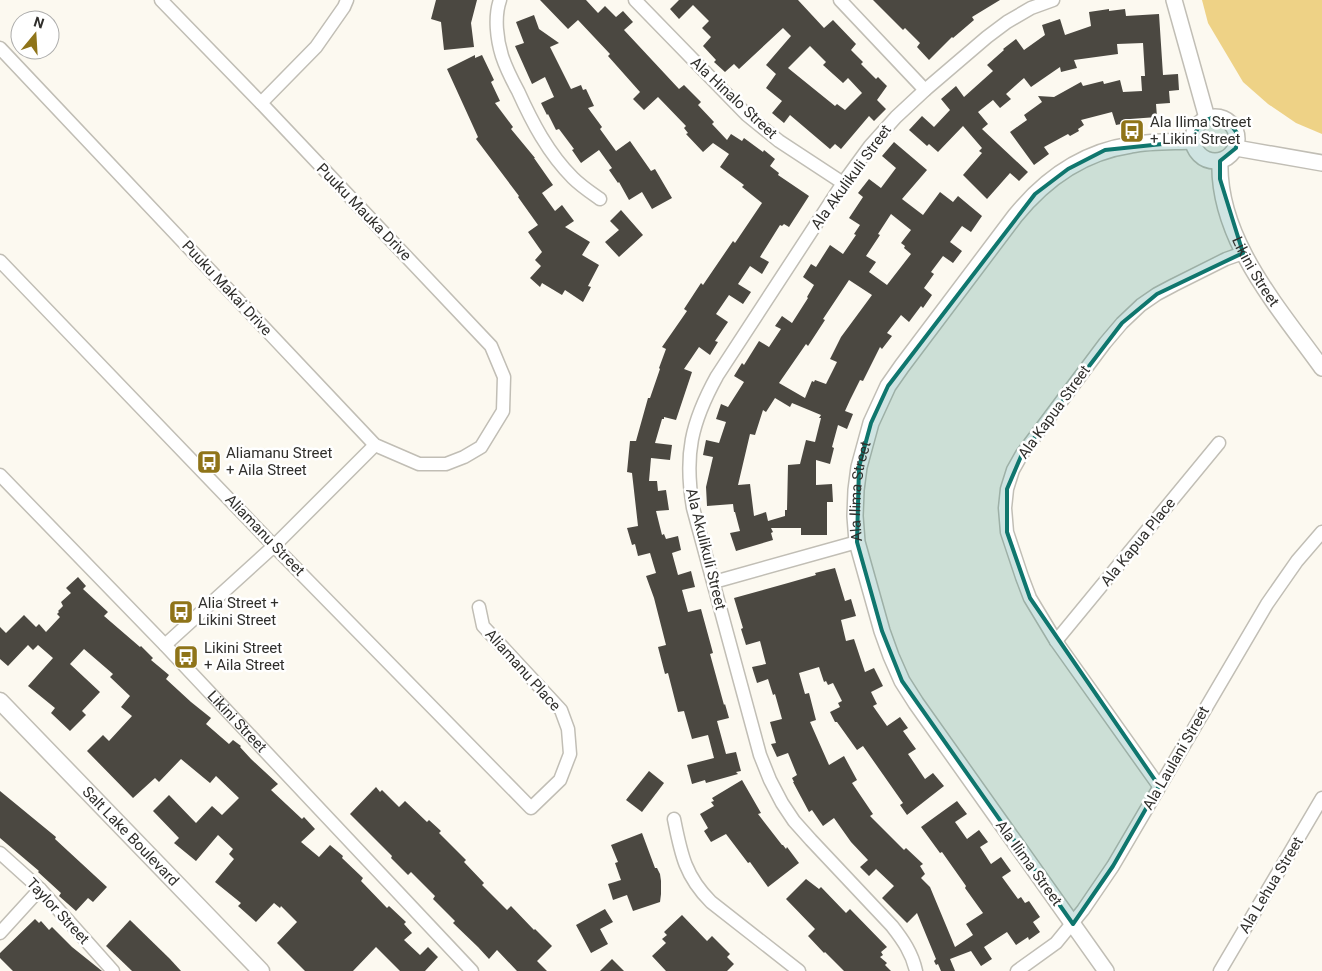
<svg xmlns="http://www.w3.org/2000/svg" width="1322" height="971" font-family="Roboto,sans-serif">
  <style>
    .green { fill: #eed286 }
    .building { fill: #4b4841; fill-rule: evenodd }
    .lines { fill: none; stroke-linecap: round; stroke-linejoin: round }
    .minor-casing { stroke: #c1beb5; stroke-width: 15 }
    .tertiary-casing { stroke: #c1beb5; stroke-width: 18 }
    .secondary-casing { stroke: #c1beb5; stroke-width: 19 }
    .minor { stroke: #fff; stroke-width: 12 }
    .tertiary { stroke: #fff; stroke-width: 15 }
    .secondary { stroke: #fff; stroke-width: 16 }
    .marked { fill: #0f766e; fill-opacity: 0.2; stroke: #0f766e; stroke-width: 4; stroke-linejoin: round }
    .labels { text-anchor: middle; stroke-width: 5; stroke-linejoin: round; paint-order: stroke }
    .street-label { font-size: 15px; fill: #302f2c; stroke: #fff }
    .poi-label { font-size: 15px; fill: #302f2c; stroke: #fff; text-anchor: start }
  </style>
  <rect width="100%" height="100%" fill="#fcf9f0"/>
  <polygon class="green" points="1202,0 1322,0 1322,134 1296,123 1268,104 1243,82 1208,23"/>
  <g class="building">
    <polygon points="436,0 477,0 471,23 474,47 444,50 441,22 431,19"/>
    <polygon points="540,0 586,0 598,13 605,6 616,17 623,11 633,22 624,30 679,89 684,85 701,102 698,105 714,122 712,124 727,140 731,134 742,141 744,138 763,152 764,150 775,159 770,166 779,173 778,175 809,196 789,227 784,224 782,226 780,225 760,257 769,262 762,274 750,266 738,284 751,292 743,304 729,295 716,314 728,322 715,341 718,342 710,355 699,347 684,369 692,372 676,420 664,417 664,419 662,419 655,443 672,445 670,460 651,458 649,481 657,481 658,491 666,490 669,510 656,511 662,535 664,534 666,539 678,536 681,550 672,553 678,575 691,571 695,587 682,590 688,612 701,609 713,653 710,654 724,705 725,704 729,718 717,721 726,754 736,752 741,771 736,772 738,774 706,783 705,780 692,784 687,765 714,758 708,735 692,739 684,711 678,712 668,673 665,674 658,647 666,645 654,598 646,576 656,573 650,553 638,556 635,544 632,545 627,528 638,526 632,473 627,472 630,441 636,441 648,398 650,398 660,369 659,368 666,349 662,347 687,311 684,309 701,283 703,285 733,241 735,243 762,203 742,187 744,185 720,167 729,154 713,143 703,152 686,134 688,133 684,128 686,126 658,97 644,110 633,99 640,92 608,56 610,54 578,20 568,29"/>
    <path d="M679,0H798L824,28L833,20L856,44L851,50L863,62L861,64L876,79L878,77L887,86L877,100L886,109L874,121L869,116L841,149L835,144L830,149L790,115L784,123L772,113L782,101L766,88L776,74L766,65L791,36L783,28L739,69L734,64L725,72L714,62L716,60L703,46L711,37L702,28L709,21L693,5L679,19L670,9ZM810,46L826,62L823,65L843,83L848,78L862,93L845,110L837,104L835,106L788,68Z"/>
    <polygon points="873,0 1000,0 972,17 974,20 953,38 952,37 929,60 917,47 920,43 905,28 903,30"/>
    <polygon points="1109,9 1109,11 1125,9 1126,16 1159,14 1163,75 1178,74 1179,90 1169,91 1170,103 1156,104 1157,117 1130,119 1131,122 1116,125 1112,112 1081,120 1084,125 1078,129 1079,131 1070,136 1068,134 1044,147 1049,154 1034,165 1010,132 1027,120 1024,115 1042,102 1038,96 1054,97 1081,82 1083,86 1103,81 1104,84 1120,80 1123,92 1142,91 1141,76 1145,76 1143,43 1117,44 1118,54 1074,60 1077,68 1061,72 1060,67 1031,87 1024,78 1006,94 1011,99 1000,108 993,100 978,112 988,124 982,129 1028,172 1019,181 1010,173 987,199 963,175 982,153 979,151 982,148 963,126 938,152 929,144 927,146 909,130 922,116 934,127 950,110 941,99 956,86 964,97 993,71 987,65 1004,50 1003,49 1016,39 1024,50 1045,35 1042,25 1060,19 1065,35 1091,26 1089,12"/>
    <polygon points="534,15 539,29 559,43 550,47 571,89 581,85 583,90 586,89 594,106 588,108 602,127 600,129 616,151 630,141 651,171 655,169 672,198 652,209 642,192 629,200 619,182 618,183 609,170 612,168 599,150 581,163 572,150 574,149 559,129 556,130 548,114 547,115 541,103 554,97 545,77 532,84 515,46 524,43 516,22"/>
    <polygon points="475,55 475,58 482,55 494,80 491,82 500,101 495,103 513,127 511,129 535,158 534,158 553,185 542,193 555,211 562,205 574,221 565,227 590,242 582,255 599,265 588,286 591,287 583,302 565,290 562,295 542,283 540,287 530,278 541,266 535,260 542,252 528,232 538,225 518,197 519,196 476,139 478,137 447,69"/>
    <path d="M894,142L927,170L902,199L923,215L940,192L953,202L958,196L982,216L971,232L962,226L950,242L962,251L953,263L943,256L931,272L934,274L924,288L932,295L923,308L921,306L909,322L901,315L887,333L892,336L882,349L880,347L863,381L860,380L850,400L845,411L853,414L847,429L838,425L832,447L834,448L830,464L816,460V485L832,484L833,502H827V535H801V528H771L773,532L771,533L773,540L736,551L730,533L740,531L735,512H734L733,504L707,506L706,487L713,457L703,455L706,440L719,443L726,422L716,419L721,404L728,407L744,382L734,376L742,363L744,365L759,341L769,347L781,329L775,326L782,316L792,323L808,298L807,297L814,285L803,277L811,264L816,267L830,245L843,254L856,235L854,234L860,225L849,218L863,197L858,193L869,179L881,188L896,168L882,156ZM891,214L911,230L901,243L905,246L904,248L911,254L887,285L869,272L876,262L866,256L880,235L878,234ZM849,280L872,295L841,337L830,359L837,362L826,384L815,380L814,382L812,381L805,398L779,383L806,344L808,346L825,320L823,319ZM775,398L790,407L792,403L821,415L819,418H821L815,442L806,440L800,464L788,465L787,510H785V516L768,521L766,512L754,516L750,484L738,485L750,434L755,435L763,410L766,412Z"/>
    <polygon points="621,210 643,235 619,257 605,242 619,230 610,221"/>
    <polygon points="835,568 845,601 851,599 856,616 841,620 846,641 854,639 865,672 874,668 883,686 871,692 877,704 873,706 887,726 900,717 908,728 903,731 916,749 908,754 925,779 933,773 944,786 907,815 900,805 903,803 863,746 857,750 837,722 835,722 830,712 840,707 838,703 842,701 833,683 828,685 826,681 824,682 819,667 799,673 805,694 809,693 816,720 810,722 829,765 844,756 857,780 852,783 873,814 870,816 904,850 906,848 923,864 920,866 925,874 921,878 930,887 955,947 973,935 966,924 983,913 965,888 966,886 942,852 940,853 921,827 957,801 967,814 955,822 967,839 979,830 988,842 980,847 991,864 1001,857 1011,871 1002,877 1018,899 1021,897 1025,903 1029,901 1040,917 1033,922 1040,932 1029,940 1028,937 1016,945 1007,932 984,947 992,959 981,966 971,951 950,959 955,971 941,971 938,964 936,965 934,961 936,959 917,913 907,923 882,898 894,886 876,869 869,876 860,867 868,860 851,842 834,818 823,826 812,810 809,812 793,782 794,782 792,778 797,775 788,753 777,757 771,744 776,743 770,722 782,719 775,694 773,695 768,679 757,683 752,667 766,664 760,641 746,645 741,629 743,628 734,598 788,583 816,575 815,573"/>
    <polygon points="78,577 86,586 83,589 108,612 104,616 140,647 141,646 153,658 151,660 169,675 166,679 191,702 211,718 206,724 229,744 233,740 241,746 240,747 251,759 278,784 271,790 302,819 304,817 315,829 301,842 319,857 330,845 343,856 342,858 363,878 361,881 387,908 389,906 406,922 404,924 412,933 404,940 420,955 428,947 438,957 425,971 400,971 376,947 353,971 305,971 277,943 297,922 281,906 280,908 274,903 256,922 238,906 241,903 215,882 234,859 229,854 233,849 218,835 196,861 174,843 179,838 153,811 169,795 196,823 212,806 222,815 239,798 216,776 210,783 181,759 159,782 155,778 133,798 87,751 103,735 109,741 132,716 121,707 130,696 110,677 113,674 84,649 70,664 100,692 82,711 86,715 70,731 51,713 55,708 28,686 53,658 38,645 33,650 28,645 8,666 0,659 0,627 6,633 24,615 36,627 39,624 46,632 60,617 57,614 59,612 58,611 63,606 61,602 71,593 66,588"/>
    <polygon points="649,771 664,783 642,812 626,800"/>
    <polygon points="742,780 761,813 758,814 782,845 783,845 786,849 787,847 799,863 768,887 750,862 748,863 726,834 711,842 704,831 708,828 700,814 714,806 711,802 714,801 712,798"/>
    <polygon points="376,787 380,792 382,790 399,807 405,801 427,822 429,820 441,831 439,833 466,860 464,862 484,883 482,885 507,910 511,906 534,930 535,929 552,946 537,961 547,971 517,971 497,950 489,959 478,947 453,923 455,921 433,899 435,896 411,872 408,875 391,858 392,856 350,814"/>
    <polygon points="0,791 56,837 55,839 107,887 93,902 88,898 76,911 59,896 61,893 38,872 39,871 0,838"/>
    <polygon points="642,833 655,868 657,868 660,874 661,881 661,894 660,902 633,911 627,895 613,900 608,884 621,880 615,863 618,862 611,845"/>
    <polygon points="806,879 819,889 821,887 846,913 850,909 887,947 881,952 883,955 880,957 887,963 885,965 891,971 844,971 825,952 824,953 808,936 815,929 786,899"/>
    <polygon points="605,909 613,922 600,929 608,944 591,953 576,925"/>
    <polygon points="682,915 707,941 712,936 730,954 727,957 734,964 727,971 666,971 652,956 666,943 662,939 667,935 664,932"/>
    <polygon points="35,919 39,923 41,921 49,930 52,927 72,947 102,971 13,971 0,958 0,953"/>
    <polygon points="130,920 170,959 181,971 132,971 106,946"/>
    <polygon points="612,959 624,971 600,971"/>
  </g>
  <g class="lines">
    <defs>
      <g id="minor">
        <path d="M500,0C494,17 497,40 502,56C506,68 512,80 518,91C532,122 548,153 573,178C581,186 590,192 600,199"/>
        <polyline points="635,0 747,115 779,141 843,183"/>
        <polyline points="840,0 925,90"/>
        <polyline points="0,48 375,445 419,464 446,464 464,457 481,447 503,411 504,377 491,346 261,103 161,0"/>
        <polyline points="261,103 316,47 344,7 347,0"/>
        <polyline points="0,261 274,546 531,808 560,780 570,754 568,729 561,710 483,626 479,607"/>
        <path id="s1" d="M0,475L165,645L472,971"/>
        <polyline points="714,582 857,542"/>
        <polyline points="1056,641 1219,443"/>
        <polyline points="165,645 274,546 375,445"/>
        <polyline points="1159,786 1056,641 1030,598 1022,577 1007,532 1005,508 1007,489 1013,470 1022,454 1105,343 1122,323 1141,305 1157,294 1174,285 1226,259 1243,253"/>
        <path d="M674,819C681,854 685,876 711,902L799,971"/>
        <polyline points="0,853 40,889 113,971"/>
        <polyline points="0,933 40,889"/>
        <path d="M916,971C912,953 903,940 892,926L811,840L794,821L782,803L770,780L760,755L693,508C684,455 691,423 717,376L843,183L870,146L896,117L925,90L987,37L1007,22L1031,8L1053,0"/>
        <polyline points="1017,971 1056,943 1083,910 1113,866 1267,604 1297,561 1322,532"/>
        <polyline points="1220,971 1322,798"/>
      </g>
      <g id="tertiary">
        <polyline points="1174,0 1207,118"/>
        <circle cx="1215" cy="139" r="22"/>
        <polyline points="1236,148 1322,163"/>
        <path id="s2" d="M1220,161C1217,239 1279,308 1322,368"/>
        <path id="s3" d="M1106,971L916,703L902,681L891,656L882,631L857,542L855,516L856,490L859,467L871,423L888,386L902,366L1015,216C1045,179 1083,152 1131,145C1151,141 1172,142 1193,141"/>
      </g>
      <g id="secondary">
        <path id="s4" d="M0,701L261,971"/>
      </g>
    </defs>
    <use href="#minor" class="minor-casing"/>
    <use href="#tertiary" class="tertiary-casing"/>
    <use href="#secondary" class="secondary-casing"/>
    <use href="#minor" class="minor"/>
    <use href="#tertiary" class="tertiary"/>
    <use href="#secondary" class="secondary"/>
  </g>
  <path class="marked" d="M1214,117L1228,121L1237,133L1236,148L1220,161V179L1243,253L1157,294L1122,323L1022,454L1007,489V532L1030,598L1159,786L1113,866L1073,924L902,681L882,631L857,542L859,467L871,423L888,386L1035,194L1068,169L1105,150L1191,141L1201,122Z"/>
  <defs>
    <symbol id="bus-square" viewBox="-11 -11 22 22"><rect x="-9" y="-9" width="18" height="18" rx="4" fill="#8f7419" stroke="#fff"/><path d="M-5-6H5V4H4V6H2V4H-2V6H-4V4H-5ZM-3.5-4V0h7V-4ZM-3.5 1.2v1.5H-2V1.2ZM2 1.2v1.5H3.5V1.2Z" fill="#fff"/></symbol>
  </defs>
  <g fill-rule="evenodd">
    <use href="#bus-square" x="1118" y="117" width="28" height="28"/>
    <use href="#bus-square" x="195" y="448" width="28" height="28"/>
    <use href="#bus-square" x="167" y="598" width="28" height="28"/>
    <use href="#bus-square" x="172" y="643" width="28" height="28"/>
  </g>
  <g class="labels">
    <g class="street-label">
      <text transform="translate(734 98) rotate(43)" y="5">Ala Hinalo Street</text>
      <text transform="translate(851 177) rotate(-54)" y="5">Ala Akulikuli Street</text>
      <text transform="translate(364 212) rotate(46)" y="5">Puuku Mauka Drive</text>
      <text dy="5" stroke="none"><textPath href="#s2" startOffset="118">Likini Street</textPath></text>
      <text transform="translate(227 288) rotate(47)" y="5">Puuku Makai Drive</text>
      <text transform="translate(1054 412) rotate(-54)" y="5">Ala Kapua Street</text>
      <text dy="5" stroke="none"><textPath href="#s3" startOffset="552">Ala Ilima Street</textPath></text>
      <text transform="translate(265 535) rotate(46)" y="5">Aliamanu Street</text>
      <text transform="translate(1138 542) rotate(-51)" y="5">Ala Kapua Place</text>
      <text transform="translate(706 549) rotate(76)" y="5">Ala Akulikuli Street</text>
      <text transform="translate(523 670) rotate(48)" y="5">Aliamanu Place</text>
      <text dy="5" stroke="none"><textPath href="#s1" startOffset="342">Likini Street</textPath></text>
      <text transform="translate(1176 758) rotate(-60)" y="5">Ala Laulani Street</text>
      <text dy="5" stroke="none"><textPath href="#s4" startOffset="188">Salt Lake Boulevard</textPath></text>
      <text transform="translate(1029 863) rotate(54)" y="5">Ala Ilima Street</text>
      <text transform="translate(1271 885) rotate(-59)" y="5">Ala Lehua Street</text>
      <text transform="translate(58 911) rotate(47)" y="5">Taylor Street</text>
    </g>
    <g class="poi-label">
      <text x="1150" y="127">Ala Ilima Street<tspan x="1150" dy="17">+ Likini Street</tspan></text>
      <text x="226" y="458">Aliamanu Street<tspan x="226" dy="17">+ Aila Street</tspan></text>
      <text x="198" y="608">Alia Street +<tspan x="198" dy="17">Likini Street</tspan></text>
      <text x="204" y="653">Likini Street<tspan x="204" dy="17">+ Aila Street</tspan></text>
    </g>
  </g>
  <g transform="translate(35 35) rotate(18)"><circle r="24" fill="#ffffff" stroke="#acacab"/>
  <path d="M0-4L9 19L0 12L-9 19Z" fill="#8f7419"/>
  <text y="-8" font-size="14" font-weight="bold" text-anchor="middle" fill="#302f2c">N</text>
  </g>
</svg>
